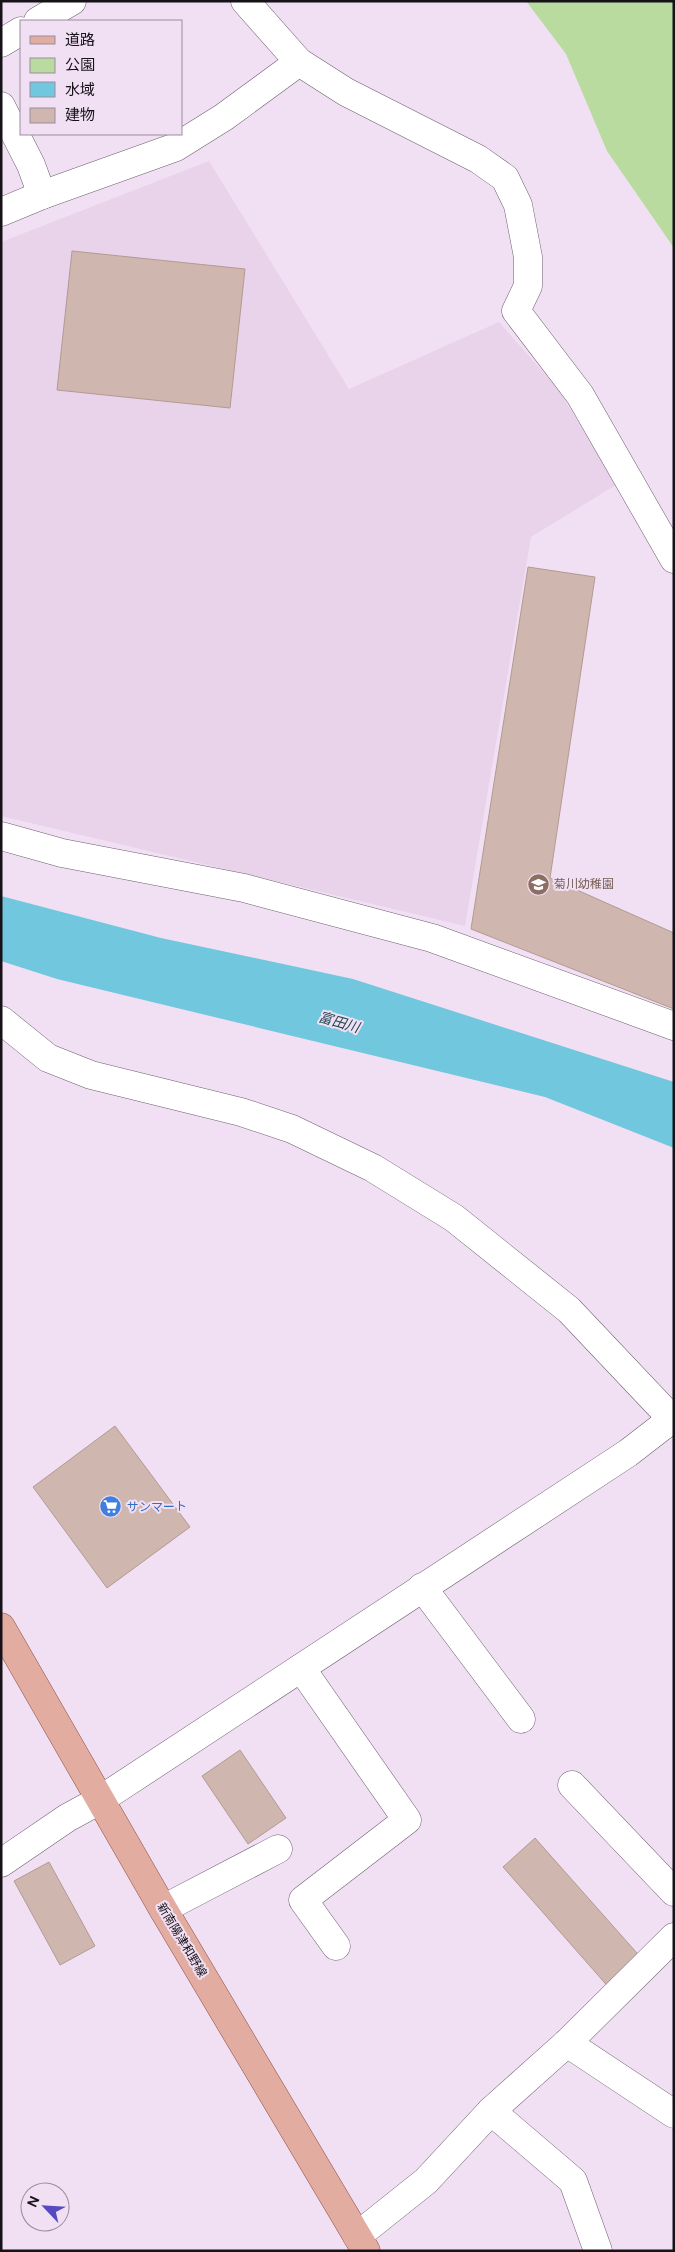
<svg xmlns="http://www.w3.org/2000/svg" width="675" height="2252" font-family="'DM Sans','Noto Sans JP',sans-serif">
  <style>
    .built { fill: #e9d3eb }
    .green { fill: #badba0 }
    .water { fill: #70c7de }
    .building { fill: #cfb6ae; stroke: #b39a93 }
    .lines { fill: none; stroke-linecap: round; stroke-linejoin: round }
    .minor-casing { stroke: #6e5f6f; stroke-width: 29 }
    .primary-casing { stroke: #8f5249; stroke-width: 29 }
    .minor { stroke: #fff; stroke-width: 28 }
    .primary { stroke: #e2aca1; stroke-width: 28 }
    .labels { text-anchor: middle; stroke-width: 4; stroke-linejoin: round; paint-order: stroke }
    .education-label { font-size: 12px; fill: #785e54; stroke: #f1e0f3; text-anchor: start }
    .shop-label { font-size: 12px; fill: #366cbe; stroke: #f1e0f3; text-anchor: start }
    .street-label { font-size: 12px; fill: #171118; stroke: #f1e0f3 }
    .water-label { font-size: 14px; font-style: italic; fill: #224a54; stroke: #f1e0f3 }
  </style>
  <rect width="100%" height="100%" fill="#f1e0f3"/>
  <polygon class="built" points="209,161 349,389 499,322 559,390 616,485 531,537 465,926 1,816 1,242"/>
  <polygon class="green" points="526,1 674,1 674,248 607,151 566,54"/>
  <polygon class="water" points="1,896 161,938 353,979 674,1082 674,1148 545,1097 57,979 1,961"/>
  <g class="building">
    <polygon points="72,251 245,269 230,408 57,390"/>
    <polygon points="528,567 595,577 550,878 674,933 674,1009 471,929"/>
    <polygon points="115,1426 190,1527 107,1588 33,1487"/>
    <polygon points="240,1750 286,1818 248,1844 202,1776"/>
    <polygon points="535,1838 644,1961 611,1990 503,1867"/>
    <polygon points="49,1862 95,1946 60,1965 14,1881"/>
  </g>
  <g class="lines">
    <defs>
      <g id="minor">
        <polyline points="245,1 299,62 346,92 478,159 505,178 518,205 528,257 528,286 516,311 580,395 674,559"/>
        <polyline points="38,21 72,1"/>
        <polyline points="1,43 21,31"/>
        <polyline points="1,106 31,165 42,195"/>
        <polyline points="1,212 42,195 176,147 224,117 299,62"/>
        <polyline points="1,836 62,853 244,888 432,938 674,1026"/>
        <polyline points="1,1020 48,1058 91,1075 241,1112 292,1129 373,1168 454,1218 569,1310 674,1421"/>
        <polyline points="422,1587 521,1719"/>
        <polyline points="301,1668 407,1820 303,1900 336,1946"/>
        <polyline points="572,1785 674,1892"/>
        <polyline points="1,1863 67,1818 100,1800 628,1453 672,1419"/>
        <polyline points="163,1909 278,1849"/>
        <polyline points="567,2043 674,2114"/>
        <polyline points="491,2111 573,2181 598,2251"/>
        <polyline points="357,2236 426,2181 491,2111 567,2043 674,1937"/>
      </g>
      <polyline id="primary" points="1,1627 163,1909 366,2251"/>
    </defs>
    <use href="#minor" class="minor-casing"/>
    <use href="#primary" class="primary-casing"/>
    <use href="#minor" class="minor"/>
    <use href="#primary" class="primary"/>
  </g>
  <defs>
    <symbol id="school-disc" viewBox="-11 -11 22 22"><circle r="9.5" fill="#8d6e63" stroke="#f1e0f3"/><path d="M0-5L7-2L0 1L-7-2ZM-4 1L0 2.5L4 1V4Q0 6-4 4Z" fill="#fff"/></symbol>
    <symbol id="supermarket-disc" viewBox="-11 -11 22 22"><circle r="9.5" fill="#3f7fe0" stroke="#f1e0f3"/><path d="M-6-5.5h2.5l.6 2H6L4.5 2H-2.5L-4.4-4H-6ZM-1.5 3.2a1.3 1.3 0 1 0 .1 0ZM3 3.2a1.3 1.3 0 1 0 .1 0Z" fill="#fff"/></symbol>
  </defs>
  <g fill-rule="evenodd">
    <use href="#school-disc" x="526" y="872" width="25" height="25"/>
    <use href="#supermarket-disc" x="98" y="1494" width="25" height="25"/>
  </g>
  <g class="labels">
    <g class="education-label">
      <text x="554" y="888">菊川幼稚園</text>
    </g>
    <g class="shop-label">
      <text x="127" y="1511">サンマート</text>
    </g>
    <g class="street-label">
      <text transform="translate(182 1940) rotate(59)" y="4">新南陽津和野線</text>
    </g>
    <g class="water-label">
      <text transform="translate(339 1022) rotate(16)" y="5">富田川</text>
    </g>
  </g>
  <rect width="675" height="2252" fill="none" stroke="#171118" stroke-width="5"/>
  <rect x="20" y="20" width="162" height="115" fill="#f1e0f3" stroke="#9a8d9b"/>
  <rect x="30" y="36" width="25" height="8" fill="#e2aca1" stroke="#9a8d9b"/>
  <text x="65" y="45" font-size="15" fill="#171118">道路</text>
  <rect x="30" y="58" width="25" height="15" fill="#badba0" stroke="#9a8d9b"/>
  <text x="65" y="70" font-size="15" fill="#171118">公園</text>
  <rect x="30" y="82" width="25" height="15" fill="#70c7de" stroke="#9a8d9b"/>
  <text x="65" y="95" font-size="15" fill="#171118">水域</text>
  <rect x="30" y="108" width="25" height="15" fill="#cfb6ae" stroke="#9a8d9b"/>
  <text x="65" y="120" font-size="15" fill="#171118">建物</text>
  <g transform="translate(45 2207) rotate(295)"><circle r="24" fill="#f1e0f3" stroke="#9a8d9b"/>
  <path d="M0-4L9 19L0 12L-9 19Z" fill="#554ac1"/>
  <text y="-8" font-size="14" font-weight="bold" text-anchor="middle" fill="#171118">N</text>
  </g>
</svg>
